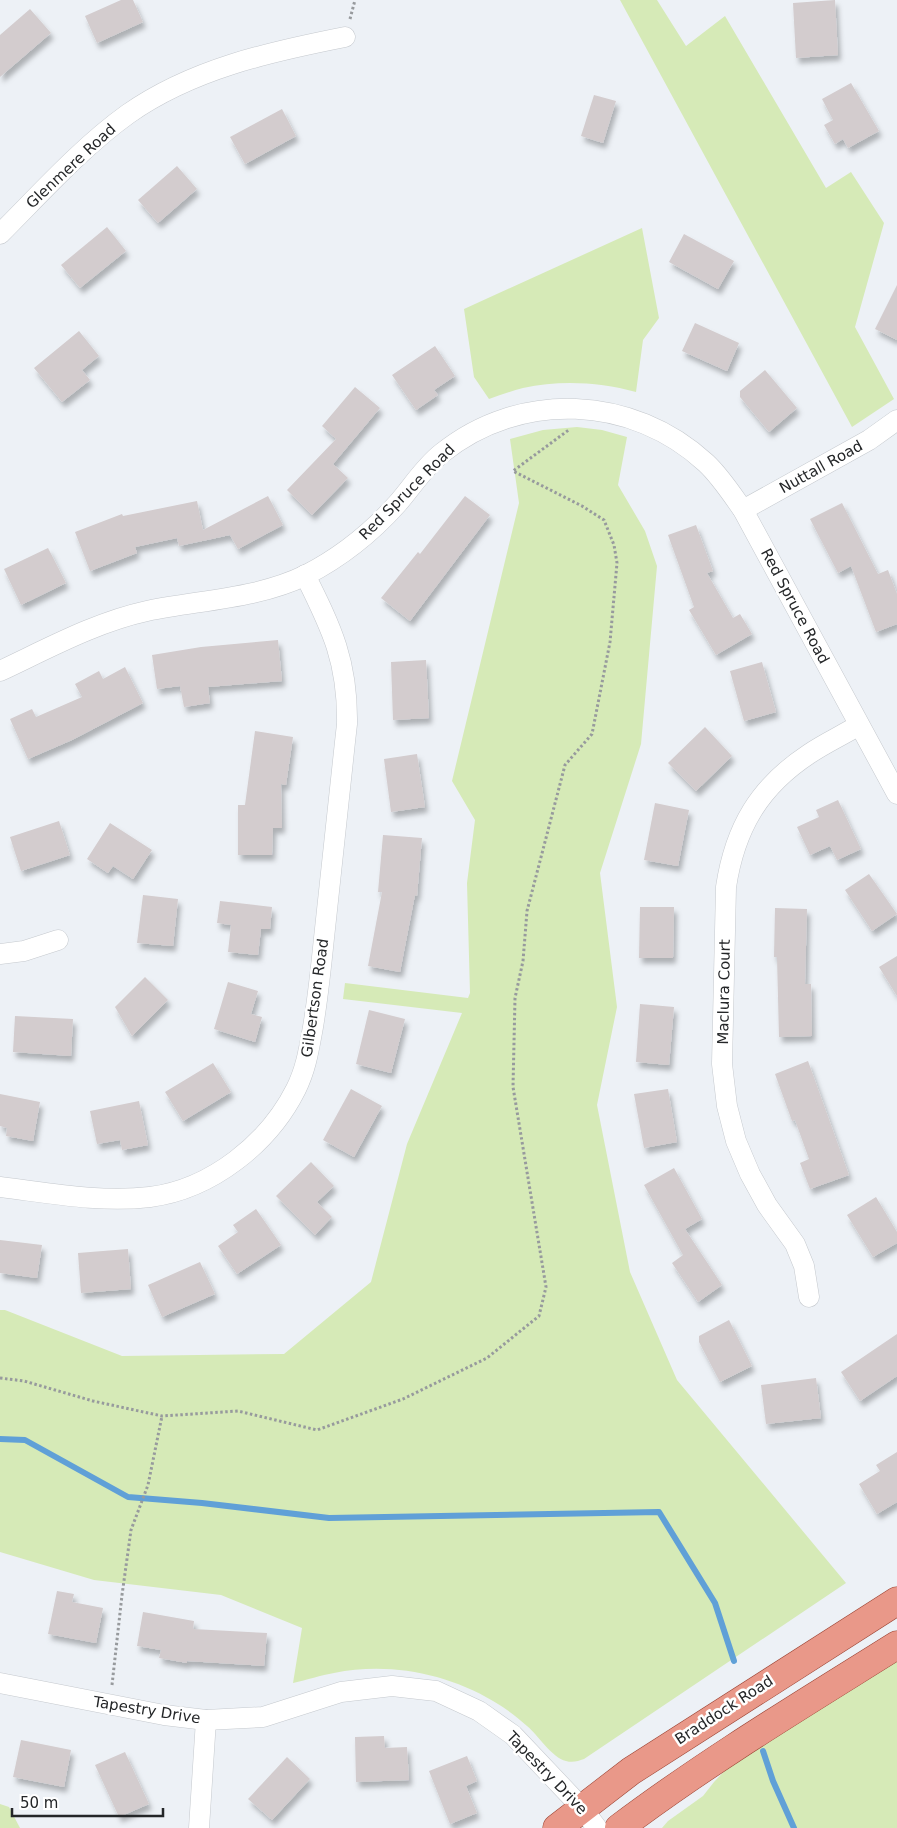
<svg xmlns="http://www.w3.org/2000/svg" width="897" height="1828" font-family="'DejaVu Sans',sans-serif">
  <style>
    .green { fill: #d6eab7 }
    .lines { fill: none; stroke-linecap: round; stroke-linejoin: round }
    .stream { stroke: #60a0d7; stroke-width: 6 }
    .building { fill: #d3ccce; filter: url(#shadow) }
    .street-casing { stroke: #c5c9ce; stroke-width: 21 }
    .primary-casing { stroke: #9b4434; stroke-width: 29 }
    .path { stroke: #979a9d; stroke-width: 3; stroke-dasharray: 2.5 2.5; stroke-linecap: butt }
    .street { stroke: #fff; stroke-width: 20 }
    .primary { stroke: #e99889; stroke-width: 28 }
    .labels { text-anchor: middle; stroke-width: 5; stroke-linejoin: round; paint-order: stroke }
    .street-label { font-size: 15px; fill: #242628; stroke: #fff }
  </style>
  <defs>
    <filter id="shadow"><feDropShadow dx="3" dy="5.5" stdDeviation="2.5" flood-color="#0004"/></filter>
  </defs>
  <rect width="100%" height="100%" fill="#edf1f6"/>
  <g class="green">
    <polygon points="620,0 657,0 686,46 725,16 826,188 851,172 884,223 855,327 894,399 852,427"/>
    <path d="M642,228L659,318L643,340L636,392C599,382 560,380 523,388C512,391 500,395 489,399L474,377L464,309Z"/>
    <path d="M577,427L602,430L627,437L618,485L645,531L657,566L641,744L600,873L617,1007L597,1105L630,1272L677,1380L846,1583L584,1759C578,1761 573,1763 566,1761C552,1758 538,1735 527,1726C516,1716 505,1708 493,1701C446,1673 388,1662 334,1673C321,1675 307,1680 293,1683L302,1628L221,1595L94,1580L0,1552V1310H5L122,1356L284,1354L371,1282L407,1144L462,1013L343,999L345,983L468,998L470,993L467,883L475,820L452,781L519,503L510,439L543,430Z"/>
    <polygon points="897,1656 897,1828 662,1828 668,1821 703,1796 714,1782 730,1765"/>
    <polygon points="0,1804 9,1807 20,1828 0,1828"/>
  </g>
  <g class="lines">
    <g class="stream">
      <polyline points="0,1439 25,1440 128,1497 202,1503 329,1518 659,1512 715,1603 734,1661"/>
      <polyline points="763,1751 773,1781 794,1828"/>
    </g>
  </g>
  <g class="building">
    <polygon points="121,0 133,0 143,22 97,43 85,16"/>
    <polygon points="835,0 838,55 796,58 793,3"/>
    <polygon points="30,9 51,33 0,77 0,35"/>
    <polygon points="851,83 879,131 848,148 843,139 835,144 824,125 833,120 822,99"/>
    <polygon points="594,95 616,101 603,143 581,136"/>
    <polygon points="282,109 296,136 245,164 230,137"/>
    <polygon points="177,166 197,189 158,223 138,200"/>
    <polygon points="107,227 126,251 80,288 61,265"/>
    <polygon points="684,234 734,261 718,289 669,262"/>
    <polygon points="897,285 897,340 875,329"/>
    <polygon points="695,323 739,343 727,371 682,351"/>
    <polygon points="79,331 99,356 82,370 90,380 62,402 34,368"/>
    <polygon points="435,346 455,376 434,390 438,395 416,410 392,375"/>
    <polygon points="765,370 797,408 769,432 740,397 740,391"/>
    <polygon points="355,387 380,408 333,464 348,478 312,515 287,490 336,439 322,426"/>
    <polygon points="268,496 283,525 238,549 230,535 179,546 177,538 135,547 137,553 90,571 75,532 122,514 123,516 197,501 203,530"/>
    <polygon points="465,496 490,515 410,621 381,598 418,552 420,554"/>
    <polygon points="842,503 878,574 888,570 897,594 897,624 876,632 851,566 838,573 810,519"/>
    <polygon points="696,525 713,571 707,573 733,618 740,614 752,634 716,655 689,610 694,607 668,535"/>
    <polygon points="48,548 66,583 21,605 4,569"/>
    <polygon points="278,640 282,681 208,687 210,703 184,707 180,686 157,689 152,655 201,647"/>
    <polygon points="426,660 429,718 393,720 391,662"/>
    <polygon points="762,662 776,712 744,721 730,671"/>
    <polygon points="125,667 143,703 72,740 28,759 10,719 32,709 36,717 82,697 75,684 99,671 103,679"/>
    <polygon points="705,727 732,756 696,791 668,763"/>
    <polygon points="255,731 293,737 286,785 281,784 282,828 273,828 272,855 238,855 238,805 245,805"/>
    <polygon points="417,754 425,807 391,812 384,759"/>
    <polygon points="838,800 861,849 837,860 830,846 810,855 797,827 819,817 816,810"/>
    <polygon points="655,803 689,810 678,866 644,860"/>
    <polygon points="59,821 70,855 21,871 10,837"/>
    <polygon points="110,823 152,850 133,879 113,866 108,873 87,859"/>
    <polygon points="383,835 422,838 417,896 415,895 400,972 368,966 382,892 378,892"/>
    <polygon points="869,874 897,914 872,931 845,890"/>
    <polygon points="143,895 178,899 173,946 137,943"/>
    <polygon points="220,901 272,907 270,929 261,929 258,955 228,952 231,925 217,923"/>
    <polygon points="640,907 674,907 673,958 639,958"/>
    <polygon points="775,908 807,909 805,984 811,984 812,1036 779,1037 777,957 774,957"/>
    <polygon points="897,956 897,996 879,967"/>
    <polygon points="145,977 168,1000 132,1036 115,1007"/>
    <polygon points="228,982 258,991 251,1014 262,1017 255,1042 214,1029"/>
    <polygon points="640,1004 674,1007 669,1065 636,1062"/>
    <polygon points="369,1010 405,1019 391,1073 356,1064"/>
    <polygon points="15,1016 73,1019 71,1056 13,1052"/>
    <polygon points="808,1061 849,1175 810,1189 800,1163 809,1159 795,1120 792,1121 775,1074"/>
    <polygon points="213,1063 231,1092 183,1121 165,1092"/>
    <polygon points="351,1089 382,1106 354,1157 323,1140"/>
    <polygon points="668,1089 677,1142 644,1148 634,1094"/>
    <polygon points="0,1094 40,1102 33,1141 6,1136 7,1128 0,1126"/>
    <polygon points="139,1101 148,1145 122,1150 120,1140 97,1144 90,1111"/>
    <polygon points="311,1162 334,1186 317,1202 332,1217 315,1235 276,1196"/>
    <polygon points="674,1168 702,1219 685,1229 722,1285 698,1302 672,1263 683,1255 644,1185"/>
    <polygon points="876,1197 897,1232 897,1243 873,1257 847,1215"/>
    <polygon points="256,1209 281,1245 237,1274 218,1246 238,1232 233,1225"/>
    <polygon points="0,1240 42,1245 37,1278 0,1273"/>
    <polygon points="128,1249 131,1289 81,1293 78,1253"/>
    <polygon points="200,1262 215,1294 162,1317 148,1285"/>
    <polygon points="729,1320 752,1366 720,1382 699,1342 699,1336"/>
    <polygon points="897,1334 897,1376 860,1401 841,1372"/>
    <polygon points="816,1378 821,1418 766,1424 761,1385"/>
    <polygon points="897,1452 897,1502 877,1514 859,1484 880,1471 876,1465"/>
    <polygon points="57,1591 74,1594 72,1602 103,1608 96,1643 48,1634"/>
    <polygon points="143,1612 194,1621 193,1629 267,1633 264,1666 187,1661 187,1663 159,1658 161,1650 137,1646"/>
    <polygon points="384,1736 385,1748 407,1747 409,1780 356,1782 355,1737"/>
    <polygon points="21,1740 71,1750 64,1787 13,1777"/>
    <polygon points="125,1752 149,1804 119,1817 95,1765"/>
    <polygon points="467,1756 477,1781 466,1786 477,1813 450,1824 429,1771"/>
    <polygon points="287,1757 310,1779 272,1820 248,1799"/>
  </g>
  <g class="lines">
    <defs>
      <g id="street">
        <path d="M0,234C40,194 82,147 128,114C192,69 269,52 345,37"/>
        <polyline points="743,510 869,440 897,420"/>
        <path d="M0,671C47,649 96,622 147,611C199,600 257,599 306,575C341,557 371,533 397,504C412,487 424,467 442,453C520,390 633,395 706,463C720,476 731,493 743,510L897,794"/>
        <polyline points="0,954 24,951 58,940"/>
        <path d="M0,1187C49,1193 100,1203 150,1197C212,1189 269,1143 296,1089C306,1069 309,1049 313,1027C318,997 321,968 324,938C332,866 339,795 347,724C348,662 332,629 305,575"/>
        <path d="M809,1297L804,1266L795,1244L767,1205L750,1174L736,1141L727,1106L722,1064L726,887C735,828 759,787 809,754C825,743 843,735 859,725"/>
        <polyline points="0,1683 164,1715 206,1720 263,1717 341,1692 392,1686 436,1691 479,1711 513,1735 582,1808 597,1828"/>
        <polyline points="199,1828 206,1720"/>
      </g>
      <g id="primary">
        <polyline points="557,1828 631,1771 897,1601"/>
        <path d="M619,1828C708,1761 803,1704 897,1645"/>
      </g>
    </defs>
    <use href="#street" class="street-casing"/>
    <use href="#primary" class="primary-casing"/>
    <g class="path">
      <polyline points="350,19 355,0"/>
      <polyline points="0,1378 24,1381 93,1401 162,1416 238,1411 317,1430 403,1399 487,1358 539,1316 546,1287 513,1087 515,998 523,961 527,911 565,765 592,734 610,642 617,563 614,545 604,520 582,506 513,471 570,429"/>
      <polyline points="112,1685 122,1595 131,1530 148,1485 162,1416"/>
    </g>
    <use href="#street" class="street"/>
    <use href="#primary" class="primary"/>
  </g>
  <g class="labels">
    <g class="street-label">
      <text transform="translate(71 166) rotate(-43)" y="5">Glenmere Road</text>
      <text transform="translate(821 467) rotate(-29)" y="5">Nuttall Road</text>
      <text transform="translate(407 492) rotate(-45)" y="5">Red Spruce Road</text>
      <text transform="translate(795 606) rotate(62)" y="5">Red Spruce Road</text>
      <text transform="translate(724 992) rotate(-89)" y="5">Maclura Court</text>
      <text transform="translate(315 998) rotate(-82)" y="5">Gilbertson Road</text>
      <text transform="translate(147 1710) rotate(9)" y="5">Tapestry Drive</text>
      <text transform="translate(724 1710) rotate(-33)" y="5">Braddock Road</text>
      <text transform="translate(547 1773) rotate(46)" y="5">Tapestry Drive</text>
    </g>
  </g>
  <path d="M12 1808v8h151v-8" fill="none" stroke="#242628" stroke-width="2.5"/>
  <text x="20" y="1808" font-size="15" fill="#242628" stroke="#ffffff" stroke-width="4" paint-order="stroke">50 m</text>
</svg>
